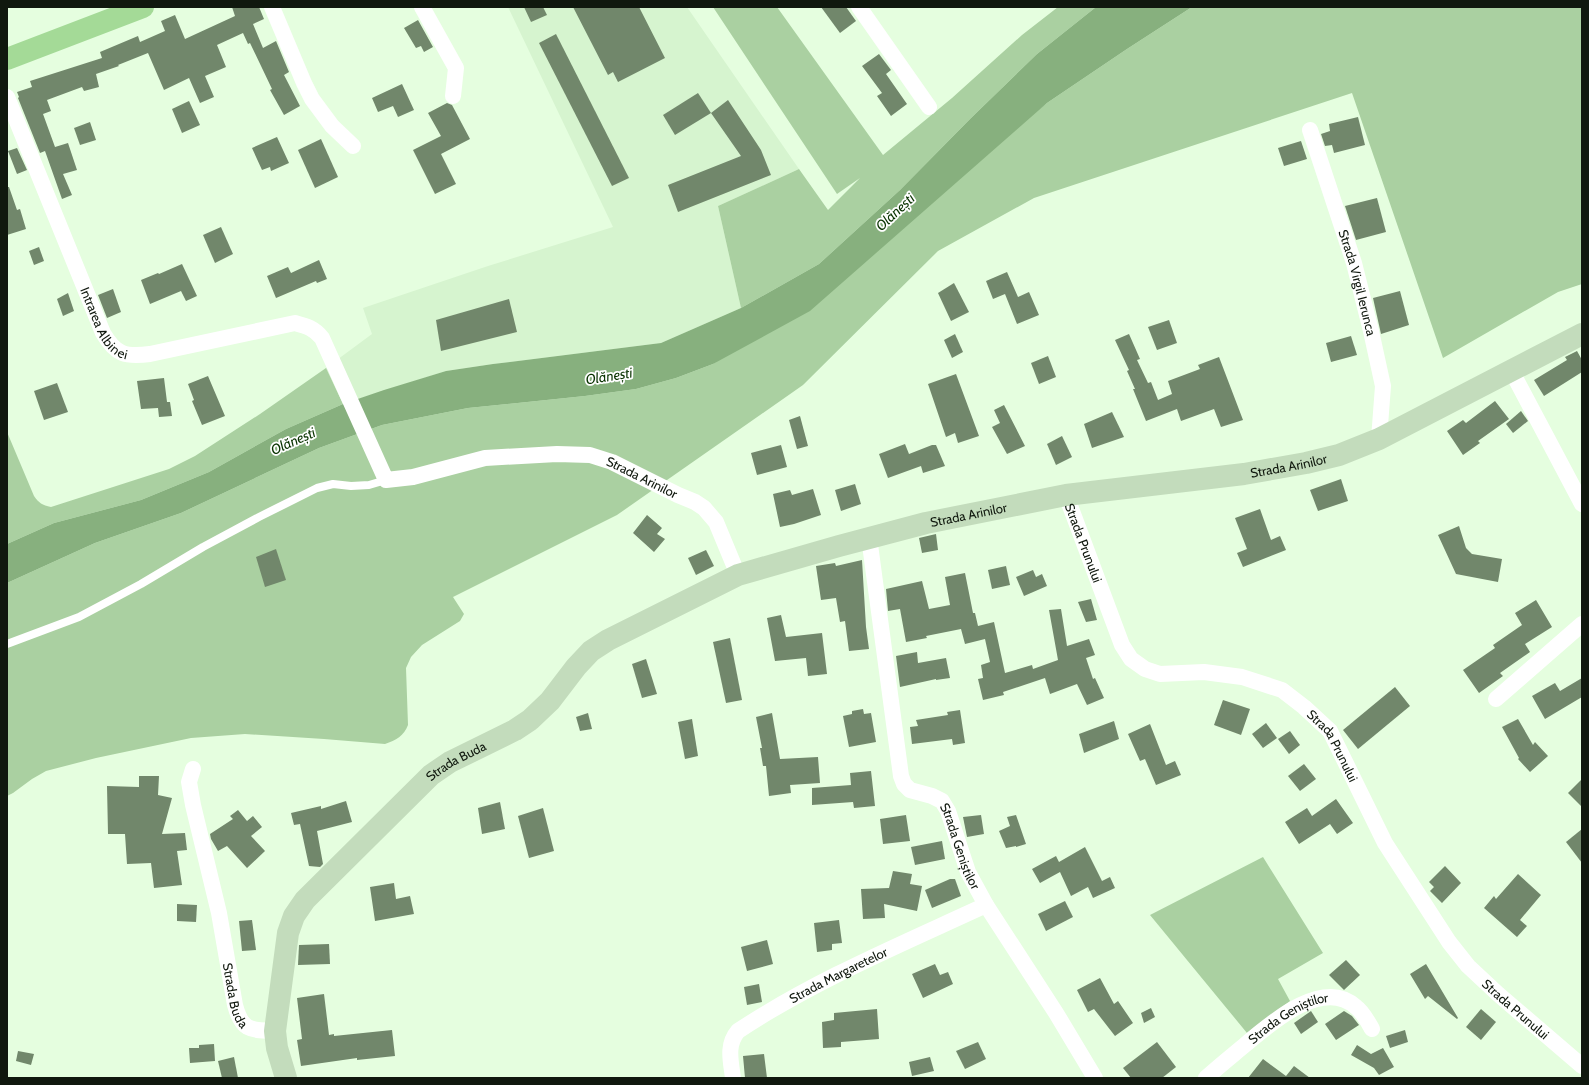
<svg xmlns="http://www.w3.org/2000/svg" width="1589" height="1085" font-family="Cabin,sans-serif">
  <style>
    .built { fill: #d6f4cf }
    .green { fill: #aad0a1 }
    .water { fill: #87b07e }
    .building { fill: #71876b }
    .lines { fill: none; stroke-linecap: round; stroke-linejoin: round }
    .lane { stroke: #fff; stroke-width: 8 }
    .street { stroke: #fff; stroke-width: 16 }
    .secondary { stroke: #c3dcbc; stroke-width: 22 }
    .primary { stroke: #a4da97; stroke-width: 22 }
    .labels { text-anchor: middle; stroke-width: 3.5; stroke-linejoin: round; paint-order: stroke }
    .street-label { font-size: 13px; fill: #10180e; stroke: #fff }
    .water-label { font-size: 14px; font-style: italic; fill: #093300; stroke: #fff }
  </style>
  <rect width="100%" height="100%" fill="#e5fedf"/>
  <polygon class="built" points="508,7 687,7 799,169 718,206 741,308 661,343 493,364 446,371 343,404 326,368 372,334 363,308 488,266 613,227"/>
  <g class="green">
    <polygon points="713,7 777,7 883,155 952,98 1022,35 1058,7 1096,7 1037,54 971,118 900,190 819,264 741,308 718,206 799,169 828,210 860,178 837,194"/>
    <path d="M1192,7H1582V284L1558,292L1443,358L1352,93L1034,198L938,251L803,385L617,515L453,597L464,614L460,621L422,645L411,657L406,668L408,725C404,736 396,740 385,744L324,739L245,734L191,738L96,758L46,771L32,779L13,793L7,796V583L95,543L181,513L319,448L382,425L468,408L585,396L636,389L676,378L713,364L1047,103L1127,49Z"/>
    <path d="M326,368L343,404L286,429L209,472L141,500L54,523L7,544V432L34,496C39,503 42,505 51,507L169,469L195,456L260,414Z"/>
    <polygon points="1263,857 1323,953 1278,979 1290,1001 1247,1033 1150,915"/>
  </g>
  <polygon class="water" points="1096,7 1192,7 1127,49 1047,103 810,311 713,364 676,378 636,389 585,396 468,408 382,425 319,448 181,513 95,543 7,583 7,544 54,523 141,500 209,472 286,429 343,404 384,390 446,371 493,364 661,343 741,308 819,264 900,190 971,118 1037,54"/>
  <g class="building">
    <polygon points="232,7 259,7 264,19 253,24 263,48 276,41 289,72 284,75 300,106 284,115 270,90 272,89 250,43 248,44 243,33 217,45 226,67 205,76 214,97 200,103 189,78 164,90 148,53 118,65 119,66 96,74 99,87 84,91 82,87 47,100 51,111 43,114 55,147 68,143 77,170 63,174 72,195 62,199 45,151 40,153 18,98 19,97 17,92 32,87 30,81 102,58 100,52 138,36 140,42 165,31 161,21 175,15 185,39 235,16"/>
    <polygon points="524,7 543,7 547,15 531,22"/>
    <polygon points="573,7 639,7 665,58 618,82 613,72 608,75"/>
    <polygon points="821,7 846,7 856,21 840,33"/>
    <polygon points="418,20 433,47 424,52 421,46 416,48 404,28"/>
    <polygon points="556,34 629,178 612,186 539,43"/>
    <polygon points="879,54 891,70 886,74 907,104 891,116 877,96 882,93 862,66"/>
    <polygon points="402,84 414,110 398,117 393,106 378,112 372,98"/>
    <polygon points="698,93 711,113 675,135 663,115"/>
    <polygon points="728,100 761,150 771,175 678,212 668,185 741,156 711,113"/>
    <polygon points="189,101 200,125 182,133 172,109"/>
    <polygon points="447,103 452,105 470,139 441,154 456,184 435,194 413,150 441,136 428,113"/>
    <polygon points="1358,117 1365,145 1334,153 1332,145 1325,146 1321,134 1330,131 1329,124"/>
    <polygon points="90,122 96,140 80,145 74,128"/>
    <polygon points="277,137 289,163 271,171 270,167 262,170 252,148"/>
    <polygon points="321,139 338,177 315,188 298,150"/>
    <polygon points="1301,141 1307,159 1284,166 1278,148"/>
    <polygon points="17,148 27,170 17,174 8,151"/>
    <polygon points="7,187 9,187 17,210 20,209 26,229 7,235"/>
    <polygon points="1377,198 1386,232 1356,240 1345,206"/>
    <polygon points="221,227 233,254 215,263 203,235"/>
    <polygon points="39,247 44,261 34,265 29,251"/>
    <polygon points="319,260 327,279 317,283 316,281 276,298 267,276 288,267 291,273"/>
    <polygon points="182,264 197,296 186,301 181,291 150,304 141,280 158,273 159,274"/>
    <polygon points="1007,272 1018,297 1029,292 1039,315 1017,324 1005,294 993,299 986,281"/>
    <polygon points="954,283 969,312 951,321 938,293"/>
    <polygon points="113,289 121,312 107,318 98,295"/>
    <polygon points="1400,291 1409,325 1381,334 1373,298"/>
    <polygon points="68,293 74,311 63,316 57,299"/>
    <polygon points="509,299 517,332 441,351 436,320"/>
    <polygon points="1169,320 1177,343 1157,350 1148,327"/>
    <polygon points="955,334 963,352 952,358 944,340"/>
    <polygon points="1129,334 1140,359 1137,360 1148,383 1151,382 1158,400 1172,394 1168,381 1200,369 1198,365 1219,357 1243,420 1221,427 1214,409 1181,421 1177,409 1146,421 1133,389 1135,389 1127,371 1129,370 1115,340"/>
    <polygon points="1351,336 1357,355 1331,362 1326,343"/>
    <polygon points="1577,351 1582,360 1582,372 1544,396 1534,380 1567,360 1565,357"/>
    <polygon points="1048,356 1056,377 1039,384 1031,363"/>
    <polygon points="956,374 979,436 958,443 955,433 946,437 928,384"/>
    <polygon points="208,376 225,416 202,425 192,401 194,400 188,384"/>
    <polygon points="164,378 167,402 170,402 172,416 159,417 158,408 141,409 137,381"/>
    <polygon points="57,383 68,412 44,420 34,391"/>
    <polygon points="1495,401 1509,419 1478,441 1480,443 1463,455 1447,431 1463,420 1466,423"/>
    <polygon points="1004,405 1025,446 1007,454 992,427 1000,423 994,410"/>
    <polygon points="1521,411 1528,421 1513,433 1506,424"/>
    <polygon points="1112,412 1124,437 1092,448 1084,424"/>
    <polygon points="800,416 808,446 797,449 789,420"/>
    <polygon points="1062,436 1072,457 1056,465 1047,444"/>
    <polygon points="905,444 909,454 932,445 936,445 945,466 923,473 921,466 888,478 879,454"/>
    <polygon points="781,445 787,467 757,475 751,453"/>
    <polygon points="1341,479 1348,501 1318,511 1310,490"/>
    <polygon points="855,484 861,504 841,511 835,490"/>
    <polygon points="813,489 821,515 794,524 780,527 773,494 790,490 792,495"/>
    <polygon points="1260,509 1271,540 1280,536 1286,550 1243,567 1237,553 1247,549 1235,518"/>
    <polygon points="647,515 662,528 657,534 665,539 654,552 633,533"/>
    <polygon points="1459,526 1466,548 1472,554 1502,559 1498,582 1456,574 1438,535"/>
    <polygon points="936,534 938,550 922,553 919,538"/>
    <polygon points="276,549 286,580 265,587 256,557"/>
    <polygon points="706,550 714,566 696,575 688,558"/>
    <polygon points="862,560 866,627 869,649 849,651 845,621 840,622 836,598 821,600 816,566 835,563 836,566"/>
    <polygon points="1006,566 1010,585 992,589 988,570"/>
    <polygon points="1033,570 1036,577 1042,574 1047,586 1024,596 1016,577"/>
    <polygon points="965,573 973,613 975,613 978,626 994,622 1005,673 1032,665 1033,669 1058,660 1049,610 1061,609 1067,646 1089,639 1095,655 1086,658 1093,679 1095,678 1104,698 1087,705 1077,684 1050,694 1045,678 1003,692 1004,695 983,700 978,679 983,678 981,665 990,662 985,639 965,644 961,629 926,636 927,638 906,642 900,609 888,611 886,589 922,581 929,609 950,605 945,577"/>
    <polygon points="1091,599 1097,620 1086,622 1078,602"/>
    <polygon points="1536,600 1552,627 1525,644 1530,652 1500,673 1503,676 1479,693 1463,670 1495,648 1493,645 1522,625 1515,613"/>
    <polygon points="781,615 786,637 822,633 827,674 808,676 806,658 775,661 767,618"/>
    <polygon points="730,638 742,700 726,703 713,642"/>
    <polygon points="917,652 918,663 946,658 950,678 936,680 936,679 900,687 896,656"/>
    <polygon points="646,659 657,694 642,698 632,664"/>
    <polygon points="1582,678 1582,697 1545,719 1532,696 1555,683 1560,691"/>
    <polygon points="1395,687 1410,706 1358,749 1343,730"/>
    <polygon points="1223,700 1250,709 1241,735 1214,725"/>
    <polygon points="863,709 864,714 871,713 876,742 849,747 843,716 852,714 852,711"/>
    <polygon points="960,710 965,743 953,745 952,739 912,744 910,727 918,726 916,720 948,715 947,712"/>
    <polygon points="588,713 592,729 580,731 576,717"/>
    <polygon points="772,713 780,759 818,757 820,783 790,785 791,793 769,796 766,766 763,766 760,748 762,748 756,717"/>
    <polygon points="692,719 698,756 685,759 678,722"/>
    <polygon points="1518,719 1533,745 1535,742 1548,756 1530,772 1518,759 1519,758 1502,727"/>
    <polygon points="1114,721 1119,739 1084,753 1079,734"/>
    <polygon points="1266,723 1277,738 1263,748 1252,734"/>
    <polygon points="1150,724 1166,765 1175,761 1181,775 1156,785 1145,759 1140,761 1128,734"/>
    <polygon points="1290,731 1300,745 1289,754 1278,739"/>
    <polygon points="1304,764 1316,779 1300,791 1288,776"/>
    <polygon points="871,771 875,806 854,808 853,802 812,805 812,788 851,785 850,773"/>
    <polygon points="139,776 159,776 158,795 172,798 162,834 185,833 187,850 177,851 182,885 154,888 151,863 127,864 125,834 108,834 107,786 139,787"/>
    <polygon points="1582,779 1582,807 1568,793"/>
    <polygon points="1336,799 1353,823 1337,834 1330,824 1299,844 1285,822 1307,808 1312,816"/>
    <polygon points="346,801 352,822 317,831 323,864 320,867 309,866 300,824 294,825 291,813 321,806 321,809"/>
    <polygon points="500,802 505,829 482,834 478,808"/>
    <polygon points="543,808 554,851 529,858 518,816"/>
    <polygon points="238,810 247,821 253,816 262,827 251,836 265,851 247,868 227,846 218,851 211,839 210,834 233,819 230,816"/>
    <polygon points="906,815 910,841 883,844 880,819"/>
    <polygon points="981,815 984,834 967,837 963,817"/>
    <polygon points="1016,815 1026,844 1016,847 1016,846 1006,848 999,831 1010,826 1007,817"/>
    <polygon points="1582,829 1582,863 1566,842"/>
    <polygon points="942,841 945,859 915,865 911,847"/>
    <polygon points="1085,847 1102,881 1110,877 1115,888 1093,898 1088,887 1071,896 1060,872 1040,883 1032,869 1056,856 1059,862"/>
    <polygon points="1445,866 1461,883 1442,903 1430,891 1434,887 1429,882"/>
    <polygon points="893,871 912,874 910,884 922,886 917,911 884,904 885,918 863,919 861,889 889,888"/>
    <polygon points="1518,874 1541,895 1520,920 1527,926 1517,937 1484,908 1494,896 1496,899"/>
    <polygon points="950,879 955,879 961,896 932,908 925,890"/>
    <polygon points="394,883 396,899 410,896 414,914 375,921 370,887"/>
    <polygon points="1065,901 1073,917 1046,931 1038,914"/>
    <polygon points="177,904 197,905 196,922 177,921"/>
    <polygon points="252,920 256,950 242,951 239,921"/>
    <polygon points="839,920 842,943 832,944 832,950 817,952 814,923"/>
    <polygon points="767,940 773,964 747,971 741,947"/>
    <polygon points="329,944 330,964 298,965 299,945"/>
    <polygon points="1346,960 1360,975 1344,990 1329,975"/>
    <polygon points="935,964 940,975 948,972 953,984 923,998 912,974"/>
    <polygon points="1426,964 1458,1018 1457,1019 1428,996 1425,999 1410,974"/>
    <polygon points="1100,978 1114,1004 1118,1001 1133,1023 1115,1036 1094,1009 1088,1012 1077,990"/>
    <polygon points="759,984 762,1002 747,1005 744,987"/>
    <polygon points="324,994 329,1035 334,1034 334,1036 392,1030 395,1056 357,1060 357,1058 301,1066 297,1040 302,1039 297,998"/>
    <polygon points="1151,1008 1155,1017 1144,1023 1141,1013"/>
    <polygon points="877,1009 879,1039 841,1042 841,1047 823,1048 822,1022 834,1020 834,1013"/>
    <polygon points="1481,1009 1496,1022 1481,1040 1466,1027"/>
    <polygon points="1311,1011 1318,1022 1301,1034 1294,1023"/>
    <polygon points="1344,1011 1352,1016 1359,1025 1336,1040 1325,1024"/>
    <polygon points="1405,1030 1408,1042 1390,1048 1386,1036"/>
    <polygon points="978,1042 986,1059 965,1069 956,1051"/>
    <polygon points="1157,1042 1176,1067 1162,1078 1131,1078 1123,1068"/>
    <polygon points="214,1044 215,1061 190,1063 189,1048 199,1048 199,1045"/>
    <polygon points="1357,1045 1371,1054 1383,1048 1394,1067 1379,1075 1374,1068 1351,1055"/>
    <polygon points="18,1051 34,1054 31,1065 16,1061"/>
    <polygon points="764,1054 767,1078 745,1078 743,1056"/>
    <polygon points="234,1057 238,1078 222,1078 218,1061"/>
    <polygon points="930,1057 934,1071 912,1076 909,1062"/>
    <polygon points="1263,1059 1286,1076 1294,1066 1310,1078 1248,1078"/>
  </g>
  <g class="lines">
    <polyline class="lane" points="7,644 79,617 141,584 203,547 259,517 317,488 333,484 351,486 369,485 386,480"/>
    <g class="street">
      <polyline points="272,7 304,83 312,99 332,126 353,146"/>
      <polyline points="422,7 456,68 453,96"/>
      <polyline points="859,7 929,107"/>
      <path id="s1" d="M7,97L103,333C116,355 125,357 150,354L295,323C306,326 314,328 322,338L386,480L413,477L485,458L557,454L590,455L612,462L678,495L695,502L704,508L716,522L738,575"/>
      <path id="s2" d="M1310,130L1354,263L1371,331L1383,386L1379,439"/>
      <polyline points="1511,370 1582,504"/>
      <path id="s3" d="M1066,495L1122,645L1131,659L1145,669L1160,674L1204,672L1242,677L1282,690L1304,707L1330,731L1385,843L1449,942L1468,966L1498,994L1582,1066"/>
      <path id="s4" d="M869,537L901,776L904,784L910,790L932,796L942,801L948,811L968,872L986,905L1056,1013L1095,1078"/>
      <polyline points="1496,699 1582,624"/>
      <path id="s5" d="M193,769L189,782L193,805L219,913L235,1005C242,1031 250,1030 275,1031"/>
      <path id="s6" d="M733,1078C731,1062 726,1045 738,1031C815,980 902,944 986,905"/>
      <path id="s7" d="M1206,1078C1219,1066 1233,1055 1246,1044C1271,1023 1323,977 1356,1007C1363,1012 1368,1022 1372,1029"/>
    </g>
    <path class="secondary" id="s8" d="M286,1078L277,1048L275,1031L288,933L294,916L305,900L431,775L450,762L515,730L530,720L550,701L576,667L591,651L608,640L738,575L839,546L926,523L1066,495L1244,474L1306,463L1339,455L1379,439L1582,334"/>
    <polyline class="primary" points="7,59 143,7"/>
  </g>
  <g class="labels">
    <g class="street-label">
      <text dy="5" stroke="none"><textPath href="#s2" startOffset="160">Strada Virgil Ierunca</textPath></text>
      <text dy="5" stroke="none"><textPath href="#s1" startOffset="247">Intrarea Albinei</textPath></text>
      <text dy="5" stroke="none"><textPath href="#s8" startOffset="1296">Strada Arinilor</textPath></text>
      <text dy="5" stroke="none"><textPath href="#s1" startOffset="910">Strada Arinilor</textPath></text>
      <text dy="5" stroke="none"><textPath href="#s8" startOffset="972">Strada Arinilor</textPath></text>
      <text dy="5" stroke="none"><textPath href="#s3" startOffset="51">Strada Prunului</textPath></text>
      <text dy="5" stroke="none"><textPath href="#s3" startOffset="411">Strada Prunului</textPath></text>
      <text dy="5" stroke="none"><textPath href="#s8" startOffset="391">Strada Buda</textPath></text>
      <text dy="5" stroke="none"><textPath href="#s4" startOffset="341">Strada Geniștilor</textPath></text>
      <text dy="5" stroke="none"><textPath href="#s6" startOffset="164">Strada Margaretelor</textPath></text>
      <text dy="5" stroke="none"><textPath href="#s5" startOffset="232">Strada Buda</textPath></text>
      <text dy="5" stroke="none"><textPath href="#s3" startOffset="735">Strada Prunului</textPath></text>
      <text dy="5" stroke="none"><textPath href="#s7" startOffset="103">Strada Geniștilor</textPath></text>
    </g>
    <g class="water-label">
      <text transform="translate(895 212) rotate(-43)" y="5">Olănești</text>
      <text transform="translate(609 376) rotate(-9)" y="5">Olănești</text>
      <text transform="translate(293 441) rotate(-24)" y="5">Olănești</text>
    </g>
  </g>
  <rect width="1589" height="1085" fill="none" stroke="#10180e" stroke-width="16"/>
</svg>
